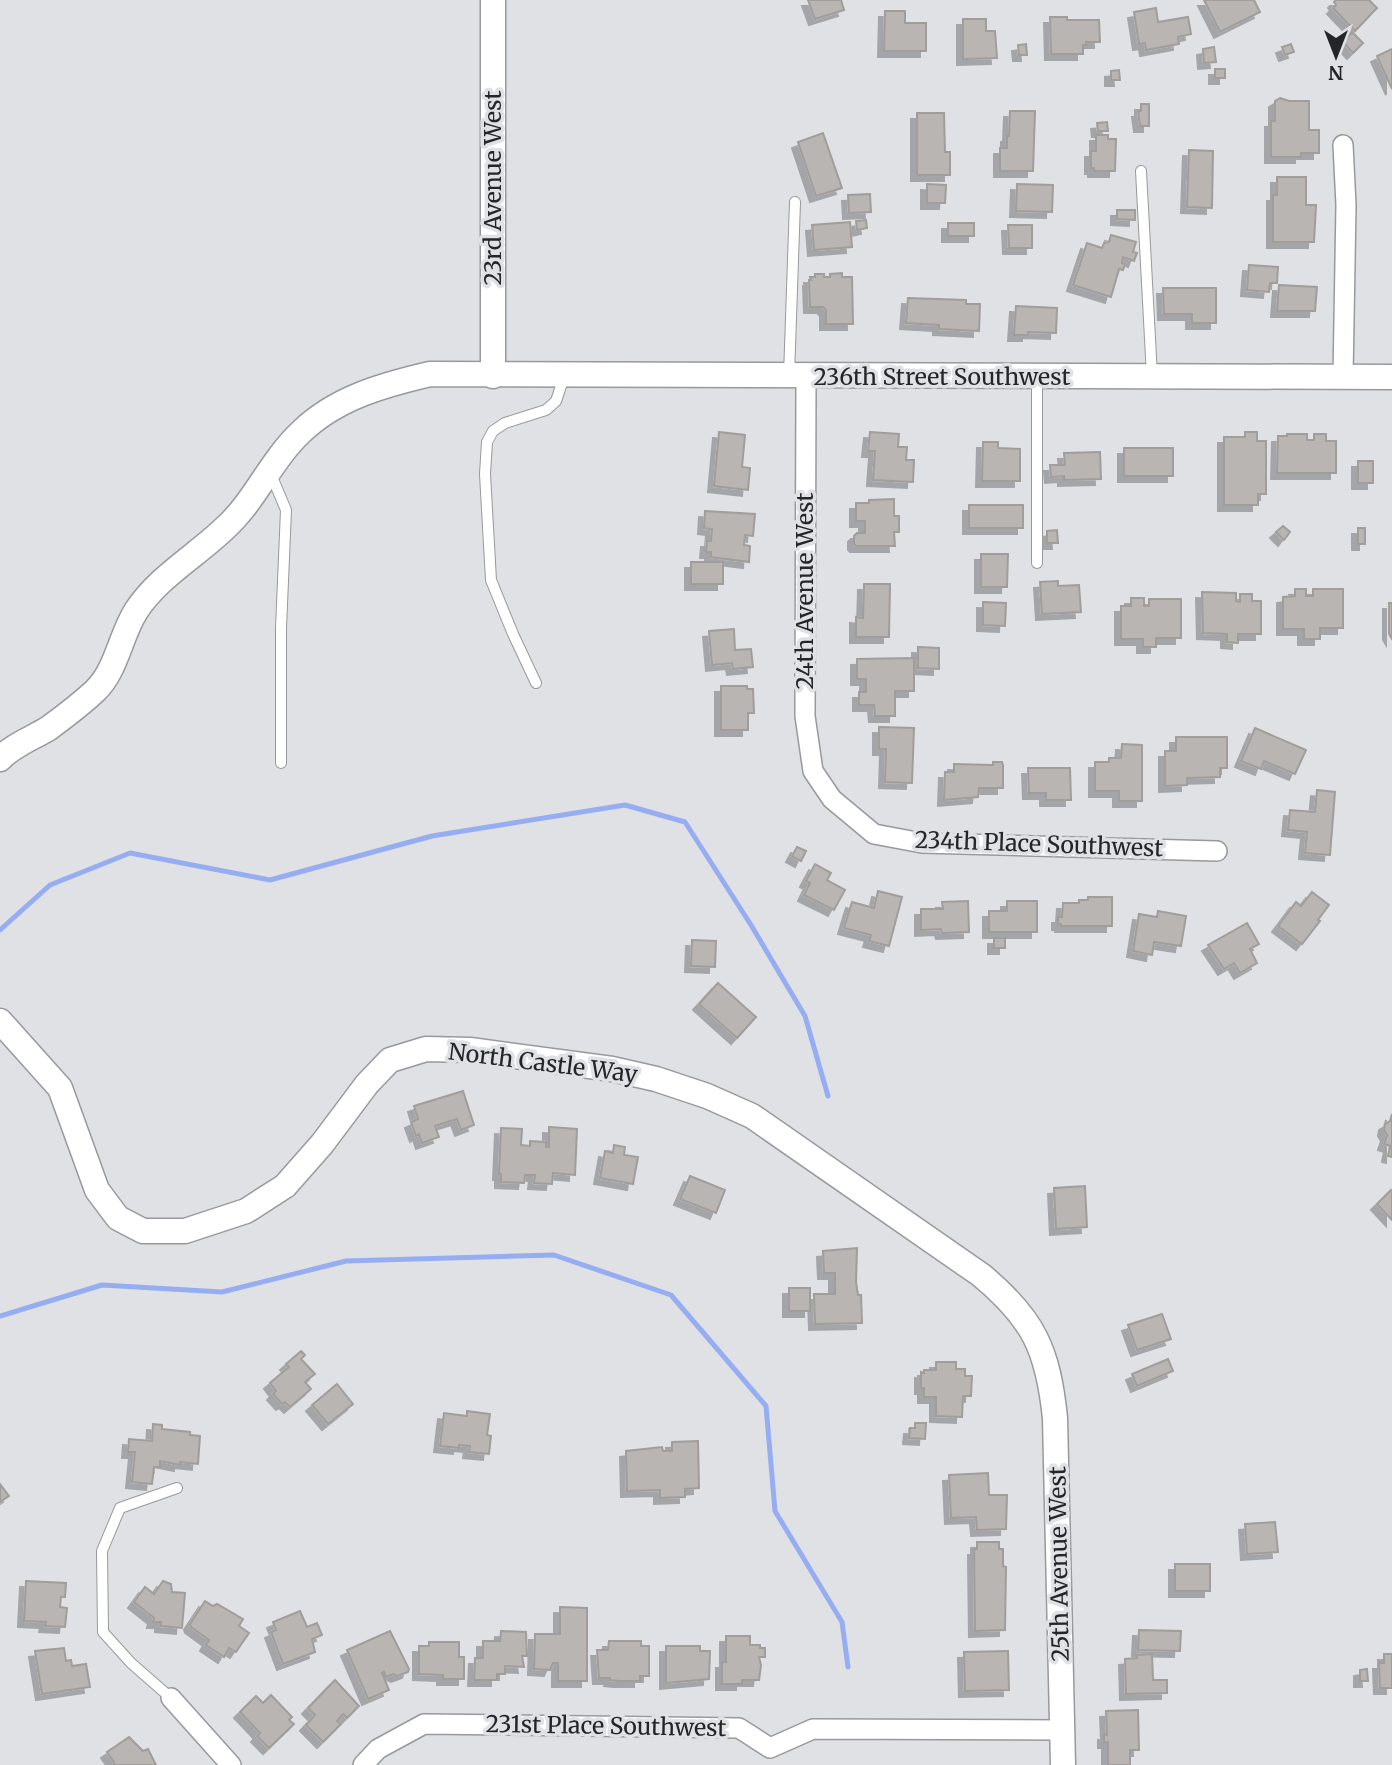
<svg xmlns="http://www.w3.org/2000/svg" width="1392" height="1765" font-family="Merriweather,serif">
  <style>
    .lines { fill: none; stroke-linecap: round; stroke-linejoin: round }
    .stream { stroke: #97adf2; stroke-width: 5 }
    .building { fill: #b9b5b3; stroke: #a19d9b; stroke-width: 2; filter: url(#shadow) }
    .service-casing { stroke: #98999c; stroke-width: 12 }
    .minor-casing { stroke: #98999c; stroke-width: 22 }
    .tertiary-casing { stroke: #98999c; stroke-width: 27 }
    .service { stroke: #fff; stroke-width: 10 }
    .minor { stroke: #fff; stroke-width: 19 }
    .tertiary { stroke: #fff; stroke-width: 24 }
    .labels { text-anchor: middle; stroke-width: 7; stroke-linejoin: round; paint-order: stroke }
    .street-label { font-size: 23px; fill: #242526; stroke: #dfe1e5 }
  </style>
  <defs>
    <filter id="shadow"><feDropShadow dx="-6" dy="6" stdDeviation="0" flood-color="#0004"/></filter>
  </defs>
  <rect width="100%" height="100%" fill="#dfe1e5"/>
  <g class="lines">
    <g class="stream">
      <polyline points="0,930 50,885 130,853 270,880 432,836 625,805 685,822 751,925 805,1016 828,1096"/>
      <polyline points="0,1316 102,1285 222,1292 346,1261 554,1255 671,1295 766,1406 775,1511 842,1622 848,1667"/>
    </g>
  </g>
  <g class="building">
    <polygon points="808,0 841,0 844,10 815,19"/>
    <polygon points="1204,0 1254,0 1260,12 1220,32"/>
    <polygon points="1336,0 1369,0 1377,8 1355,31 1333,8 1336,5 1334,2"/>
    <polygon points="1156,8 1158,22 1188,17 1191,34 1178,37 1179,44 1146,50 1145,43 1139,44 1134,12"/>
    <polygon points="885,11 905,11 905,23 926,23 926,51 884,51"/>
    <polygon points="1050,17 1067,17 1067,20 1099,20 1100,42 1086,42 1086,45 1083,45 1083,54 1051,54"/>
    <polygon points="963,19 986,19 986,31 995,31 997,58 963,59"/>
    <polygon points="1352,32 1363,43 1353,53 1343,42"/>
    <polygon points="1026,44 1027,55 1019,55 1018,45"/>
    <polygon points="1291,44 1294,52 1285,55 1282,47"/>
    <polygon points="1214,47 1216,62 1204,63 1203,49"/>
    <polygon points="1392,49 1392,89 1377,56"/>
    <rect x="1215" y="69" width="10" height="9"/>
    <polygon points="1119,70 1120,80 1111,80 1111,71"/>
    <polygon points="1280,98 1289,101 1309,101 1309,130 1319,130 1319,153 1301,153 1301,157 1271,157 1271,121 1275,121 1275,101"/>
    <polygon points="1141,104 1149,104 1149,126 1140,126 1138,111 1141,111"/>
    <polygon points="1010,111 1035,111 1033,171 1000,171 1000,148 1007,148 1007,136 1009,136"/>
    <polygon points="917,113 944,113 945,152 950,152 950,175 917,175"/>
    <polygon points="1107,122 1108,131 1098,131 1097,123"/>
    <polygon points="823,133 842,188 816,196 798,142"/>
    <polygon points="1096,135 1108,135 1108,139 1116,139 1115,171 1094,171 1094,168 1091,168 1091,151 1096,151"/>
    <polygon points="1189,150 1213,151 1212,208 1187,207"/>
    <polygon points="1277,177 1306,177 1306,205 1316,205 1314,242 1273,242 1273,195 1277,195"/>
    <polygon points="927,184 946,185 945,203 927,203"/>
    <polygon points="1017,184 1053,185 1052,212 1016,211"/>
    <polygon points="870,194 871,212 849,213 848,195"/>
    <polygon points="1117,210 1135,210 1135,220 1117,219"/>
    <polygon points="866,220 867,228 857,230 856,221"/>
    <polygon points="850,222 852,247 814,250 812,225"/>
    <rect x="948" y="223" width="26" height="13"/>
    <polygon points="1008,225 1032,225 1032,248 1009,248"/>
    <polygon points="1111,235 1136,242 1133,252 1137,253 1134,261 1123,257 1122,263 1125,264 1123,270 1119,269 1111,297 1073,285 1087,243 1102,248 1104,243 1109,242"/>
    <polygon points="1249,265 1278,267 1277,283 1270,283 1269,292 1247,290"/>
    <polygon points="842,273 842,277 852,277 853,324 826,324 826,310 823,307 810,307 809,280 811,280 810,277 815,277 815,274 824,274 824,277 830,277 830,274"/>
    <polygon points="1279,285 1317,287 1315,311 1277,311"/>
    <polygon points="1163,288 1216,288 1216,323 1192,323 1192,314 1164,314"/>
    <polygon points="908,298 966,300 966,304 980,304 979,331 939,329 939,325 906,323"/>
    <polygon points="1016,306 1057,308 1056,333 1028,332 1028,335 1014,335"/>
    <polygon points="719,432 745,435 742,467 750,468 748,490 714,486"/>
    <polygon points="870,432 899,434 898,447 907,447 906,460 914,460 913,482 873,480 875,451 868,451"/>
    <polygon points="1245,432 1257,432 1257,441 1266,441 1266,494 1258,494 1258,505 1224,505 1224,437 1245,437"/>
    <polygon points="1287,434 1307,434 1307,440 1314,440 1314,434 1326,434 1326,441 1336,441 1336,473 1277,473 1278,436 1287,436"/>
    <polygon points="983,442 998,442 998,448 1020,449 1020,481 982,481"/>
    <rect x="1124" y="448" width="49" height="28"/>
    <polygon points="1100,452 1101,479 1064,480 1064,476 1051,477 1050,465 1065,465 1064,453"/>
    <rect x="1358" y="461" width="15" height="22"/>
    <polygon points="894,499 894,516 899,516 899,532 894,532 895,546 856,546 854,544 854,536 857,533 865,533 865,521 856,521 856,503 869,503 869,500"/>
    <rect x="969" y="505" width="54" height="23"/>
    <polygon points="705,511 755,514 753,536 745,535 744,545 750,546 749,562 711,557 711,552 706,552 707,541 711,541 712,529 704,528"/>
    <polygon points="1283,526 1290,532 1284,540 1276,532"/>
    <rect x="1358" y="528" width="7" height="16"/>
    <polygon points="1057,530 1058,543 1047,543 1047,531"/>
    <polygon points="981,554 1008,554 1007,587 981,587"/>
    <rect x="691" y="562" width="32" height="22"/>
    <polygon points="1058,581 1058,586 1079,585 1081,612 1042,614 1040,582"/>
    <polygon points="864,584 890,584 889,637 856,637 856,617 863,618"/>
    <polygon points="1295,589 1306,589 1306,596 1313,596 1313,589 1343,589 1343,628 1320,628 1320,639 1304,639 1304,629 1283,629 1283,597 1295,596"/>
    <polygon points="1202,592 1236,593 1236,601 1240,602 1240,594 1252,594 1252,601 1261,601 1261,634 1238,634 1238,643 1227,642 1227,634 1203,633"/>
    <polygon points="1131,598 1144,598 1144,606 1149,606 1149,599 1181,599 1181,638 1156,638 1156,647 1143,647 1143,639 1121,639 1121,606 1131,606"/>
    <polygon points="983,602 1006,603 1005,626 983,625"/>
    <polygon points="1389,603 1392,603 1392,639 1389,634"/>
    <polygon points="734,629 735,650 751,649 753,667 733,669 732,663 712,665 709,631"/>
    <polygon points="918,647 939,648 939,669 918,668"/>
    <polygon points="914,658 914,691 895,691 895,716 875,716 874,705 859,705 859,692 866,692 866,679 857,679 857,659"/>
    <polygon points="721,686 747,686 747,689 753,689 754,713 748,713 748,730 721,730"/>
    <polygon points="879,727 914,728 912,783 885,782 886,749 879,749"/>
    <polygon points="1255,728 1306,750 1295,774 1264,761 1261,769 1241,761"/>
    <polygon points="1176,737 1227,737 1227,768 1220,768 1220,777 1187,778 1187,785 1165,786 1165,751 1176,751"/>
    <polygon points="1122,744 1142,745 1142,801 1119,801 1119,791 1095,791 1095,762 1109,762 1109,758 1121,758"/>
    <polygon points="993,762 1002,762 1003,765 1003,788 979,788 978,797 944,800 945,772 954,772 954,764 993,765"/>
    <polygon points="1028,768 1070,768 1071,800 1046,800 1046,793 1029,793"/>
    <polygon points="1317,790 1335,792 1330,855 1305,853 1307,832 1288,830 1290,810 1315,812"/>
    <polygon points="797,847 806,851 801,861 792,856"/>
    <polygon points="815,864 831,873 827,880 845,890 834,910 804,895 810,883 806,881"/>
    <polygon points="878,891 902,897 889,946 869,941 871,935 844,928 852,902 874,908"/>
    <polygon points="1312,892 1329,905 1318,920 1320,921 1302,944 1278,926 1296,902 1301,906"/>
    <polygon points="1088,897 1112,897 1112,926 1061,926 1061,924 1058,924 1058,917 1062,917 1063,903 1079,903 1079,900 1088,900"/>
    <polygon points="968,901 969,932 942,933 941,929 921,930 921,909 943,909 942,902"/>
    <polygon points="1007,901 1037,901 1037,932 989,932 989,911 1007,911"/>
    <polygon points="1158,911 1186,916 1181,946 1154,942 1152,955 1133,951 1139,914 1157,917"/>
    <polygon points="1247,923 1259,944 1250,949 1257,963 1240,973 1234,963 1224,969 1208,945"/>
    <rect x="994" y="938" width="11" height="10"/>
    <polygon points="692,940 716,941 715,967 691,966"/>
    <polygon points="718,983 756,1017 737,1038 699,1004"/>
    <polygon points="463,1091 474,1125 461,1130 457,1119 435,1126 439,1137 422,1143 419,1134 416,1136 411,1122 418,1119 414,1106"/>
    <polygon points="1392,1114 1392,1157 1388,1156 1390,1146 1384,1144 1387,1135 1384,1130 1385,1124 1390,1121"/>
    <polygon points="549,1127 577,1129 575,1175 553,1173 552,1184 534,1183 535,1175 525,1175 524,1183 501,1182 501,1174 499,1174 501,1128 522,1129 521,1145 530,1146 530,1141 546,1142 546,1147 549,1147"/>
    <polygon points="614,1145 625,1147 624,1155 638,1157 633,1184 600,1178 605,1151 613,1153"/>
    <polygon points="690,1176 725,1190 716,1213 680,1199"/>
    <polygon points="1085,1186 1087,1227 1056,1229 1054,1188"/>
    <polygon points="1391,1190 1392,1191 1392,1220 1377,1204"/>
    <polygon points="857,1248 856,1282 858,1295 861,1295 862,1323 815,1324 814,1294 835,1294 835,1273 824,1273 823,1251"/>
    <rect x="789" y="1288" width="21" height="23"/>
    <polygon points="1162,1314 1171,1339 1137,1350 1128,1325"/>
    <polygon points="301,1351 305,1355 301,1359 315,1374 305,1382 311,1389 290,1407 285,1402 282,1404 273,1394 276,1391 270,1383 289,1367 286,1364"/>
    <polygon points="1168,1359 1173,1371 1137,1386 1132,1374"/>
    <polygon points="936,1362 956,1362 956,1369 965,1369 965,1376 972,1376 971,1396 963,1396 962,1417 936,1416 936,1397 924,1397 924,1388 921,1388 921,1372 924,1373 924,1370 936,1370"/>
    <polygon points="337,1384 353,1404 328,1424 312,1405"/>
    <polygon points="467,1411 490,1414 487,1435 491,1436 489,1454 469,1452 470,1446 459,1445 459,1448 440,1446 444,1413 467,1416"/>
    <polygon points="915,1423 926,1423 925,1439 909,1438 910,1428 915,1428"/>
    <polygon points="153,1424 162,1425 162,1429 190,1432 190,1435 200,1436 198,1464 180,1462 180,1465 160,1461 160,1467 154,1467 152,1484 132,1482 135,1452 128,1452 129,1439 152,1441"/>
    <polygon points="698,1441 699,1488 685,1489 685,1497 660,1498 660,1490 627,1491 626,1451 662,1447 663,1451 672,1451 672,1442"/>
    <polygon points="988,1473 989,1495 1007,1495 1006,1529 977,1530 976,1517 951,1518 949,1475"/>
    <polygon points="0,1484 9,1496 0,1502"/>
    <polygon points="1275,1522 1278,1552 1247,1554 1245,1524"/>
    <polygon points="977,1542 999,1542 999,1549 1003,1549 1003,1566 1006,1567 1005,1630 975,1631 974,1549 977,1549"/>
    <rect x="1175" y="1564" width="35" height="27"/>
    <polygon points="26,1581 66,1583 65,1597 61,1597 60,1607 67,1608 65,1627 45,1626 46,1622 24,1621"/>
    <polygon points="163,1581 171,1584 172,1592 185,1593 182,1628 161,1626 161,1622 153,1622 154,1618 134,1602 145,1587 154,1594"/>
    <polygon points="205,1601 213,1606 217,1604 243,1619 239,1626 249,1633 236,1652 229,1648 224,1657 206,1645 209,1640 191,1627 190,1624"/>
    <polygon points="560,1607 587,1608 587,1681 558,1681 558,1663 553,1663 550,1670 534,1669 535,1634 560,1634"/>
    <polygon points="300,1611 307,1627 317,1623 322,1635 312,1639 315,1652 283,1664 271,1632 276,1630 273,1622"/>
    <polygon points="1139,1630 1181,1631 1180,1651 1138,1650"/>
    <polygon points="390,1631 409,1669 408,1672 397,1676 393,1674 386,1677 384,1672 382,1673 389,1690 368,1699 347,1650"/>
    <polygon points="501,1631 526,1632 527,1656 522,1656 524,1667 505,1666 505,1674 497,1674 497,1680 474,1680 475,1658 483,1658 483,1641 500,1641"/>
    <polygon points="726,1636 750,1636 750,1645 760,1645 760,1648 765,1648 765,1657 759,1657 761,1665 759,1680 742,1680 742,1684 722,1684 722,1662 726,1662"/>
    <polygon points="609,1641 641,1641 641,1646 649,1646 649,1676 640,1676 640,1681 619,1681 610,1680 610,1678 599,1678 597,1650 608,1650"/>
    <polygon points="429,1642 459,1642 459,1657 464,1657 464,1679 443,1679 443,1675 419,1674 419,1646 429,1646"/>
    <polygon points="666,1646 700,1646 700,1651 710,1651 709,1679 666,1683"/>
    <polygon points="64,1648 66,1661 71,1660 72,1666 86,1664 90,1687 42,1694 35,1651"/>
    <polygon points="1008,1651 1009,1690 965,1691 964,1652"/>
    <polygon points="1152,1654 1153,1680 1167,1680 1167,1693 1126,1694 1125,1659 1137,1658 1137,1655"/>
    <polygon points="1384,1654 1392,1654 1392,1688 1380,1688 1379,1663 1384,1663"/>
    <polygon points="1367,1669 1368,1681 1360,1681 1360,1670"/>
    <polygon points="335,1680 359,1706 347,1718 343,1714 337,1721 341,1724 323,1742 306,1725 315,1715 308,1708"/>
    <polygon points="271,1695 292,1717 289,1720 294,1724 269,1748 257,1736 260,1733 240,1712 256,1696 263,1703"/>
    <polygon points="1138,1710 1139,1750 1130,1750 1130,1765 1108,1765 1108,1742 1104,1742 1104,1734 1107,1735 1106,1711"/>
    <polygon points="129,1737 143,1751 148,1749 156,1765 113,1765 114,1762 107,1752"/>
  </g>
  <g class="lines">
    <defs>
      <g id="service">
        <polyline points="1141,171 1152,376"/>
        <polyline points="789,376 795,202"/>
        <polyline points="1037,377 1037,563"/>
        <polyline points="270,472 286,510 281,628 281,763"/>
        <polyline points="536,683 513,634 491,580 485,474 487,442 493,431 505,423 546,410 556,401 564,377"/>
        <polyline points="171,1698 131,1663 103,1632 102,1551 120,1508 177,1488"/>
      </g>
      <g id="minor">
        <polyline points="1343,145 1346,205 1343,377"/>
        <polyline points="806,377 805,716 813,771 832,799 874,834 922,843 1217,851"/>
        <polyline points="171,1698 231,1765"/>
        <polyline points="363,1765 378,1749 424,1724 739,1728 770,1748 813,1729 1063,1730"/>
      </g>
      <g id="tertiary">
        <polyline points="493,376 493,0"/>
        <path d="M0,759C13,745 33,738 49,728C64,717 81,704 95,691C117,670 120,636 136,611C158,577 196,556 225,528C255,501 271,460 301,432C336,398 383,385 430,374L1392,377"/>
        <path d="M0,1021L60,1088L97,1190L118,1218L143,1231H185L246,1211L285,1186L322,1144L367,1084L390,1060L426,1049L470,1050L612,1069L656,1079L707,1096L752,1116L981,1275C1034,1319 1048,1350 1055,1418L1063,1765"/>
      </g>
    </defs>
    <use href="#service" class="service-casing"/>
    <use href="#minor" class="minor-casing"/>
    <use href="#tertiary" class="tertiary-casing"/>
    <use href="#service" class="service"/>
    <use href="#minor" class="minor"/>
    <use href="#tertiary" class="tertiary"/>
  </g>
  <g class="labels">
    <g class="street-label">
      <text transform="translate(493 188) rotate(-90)" y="8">23rd Avenue West</text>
      <text x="942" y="385">236th Street Southwest</text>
      <text transform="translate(805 591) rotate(-90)" y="8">24th Avenue West</text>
      <text transform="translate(1039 844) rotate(2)" y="8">234th Place Southwest</text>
      <text transform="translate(543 1063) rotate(7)" y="8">North Castle Way</text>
      <text transform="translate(1059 1564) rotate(-91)" y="8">25th Avenue West</text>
      <text transform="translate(606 1726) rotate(1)" y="8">231st Place Southwest</text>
    </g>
  </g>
  <g transform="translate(1336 56) rotate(180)" stroke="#dfe1e5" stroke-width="5" paint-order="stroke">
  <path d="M0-5L12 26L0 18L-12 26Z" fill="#242526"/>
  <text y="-10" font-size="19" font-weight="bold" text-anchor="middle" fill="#242526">N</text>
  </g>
</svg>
